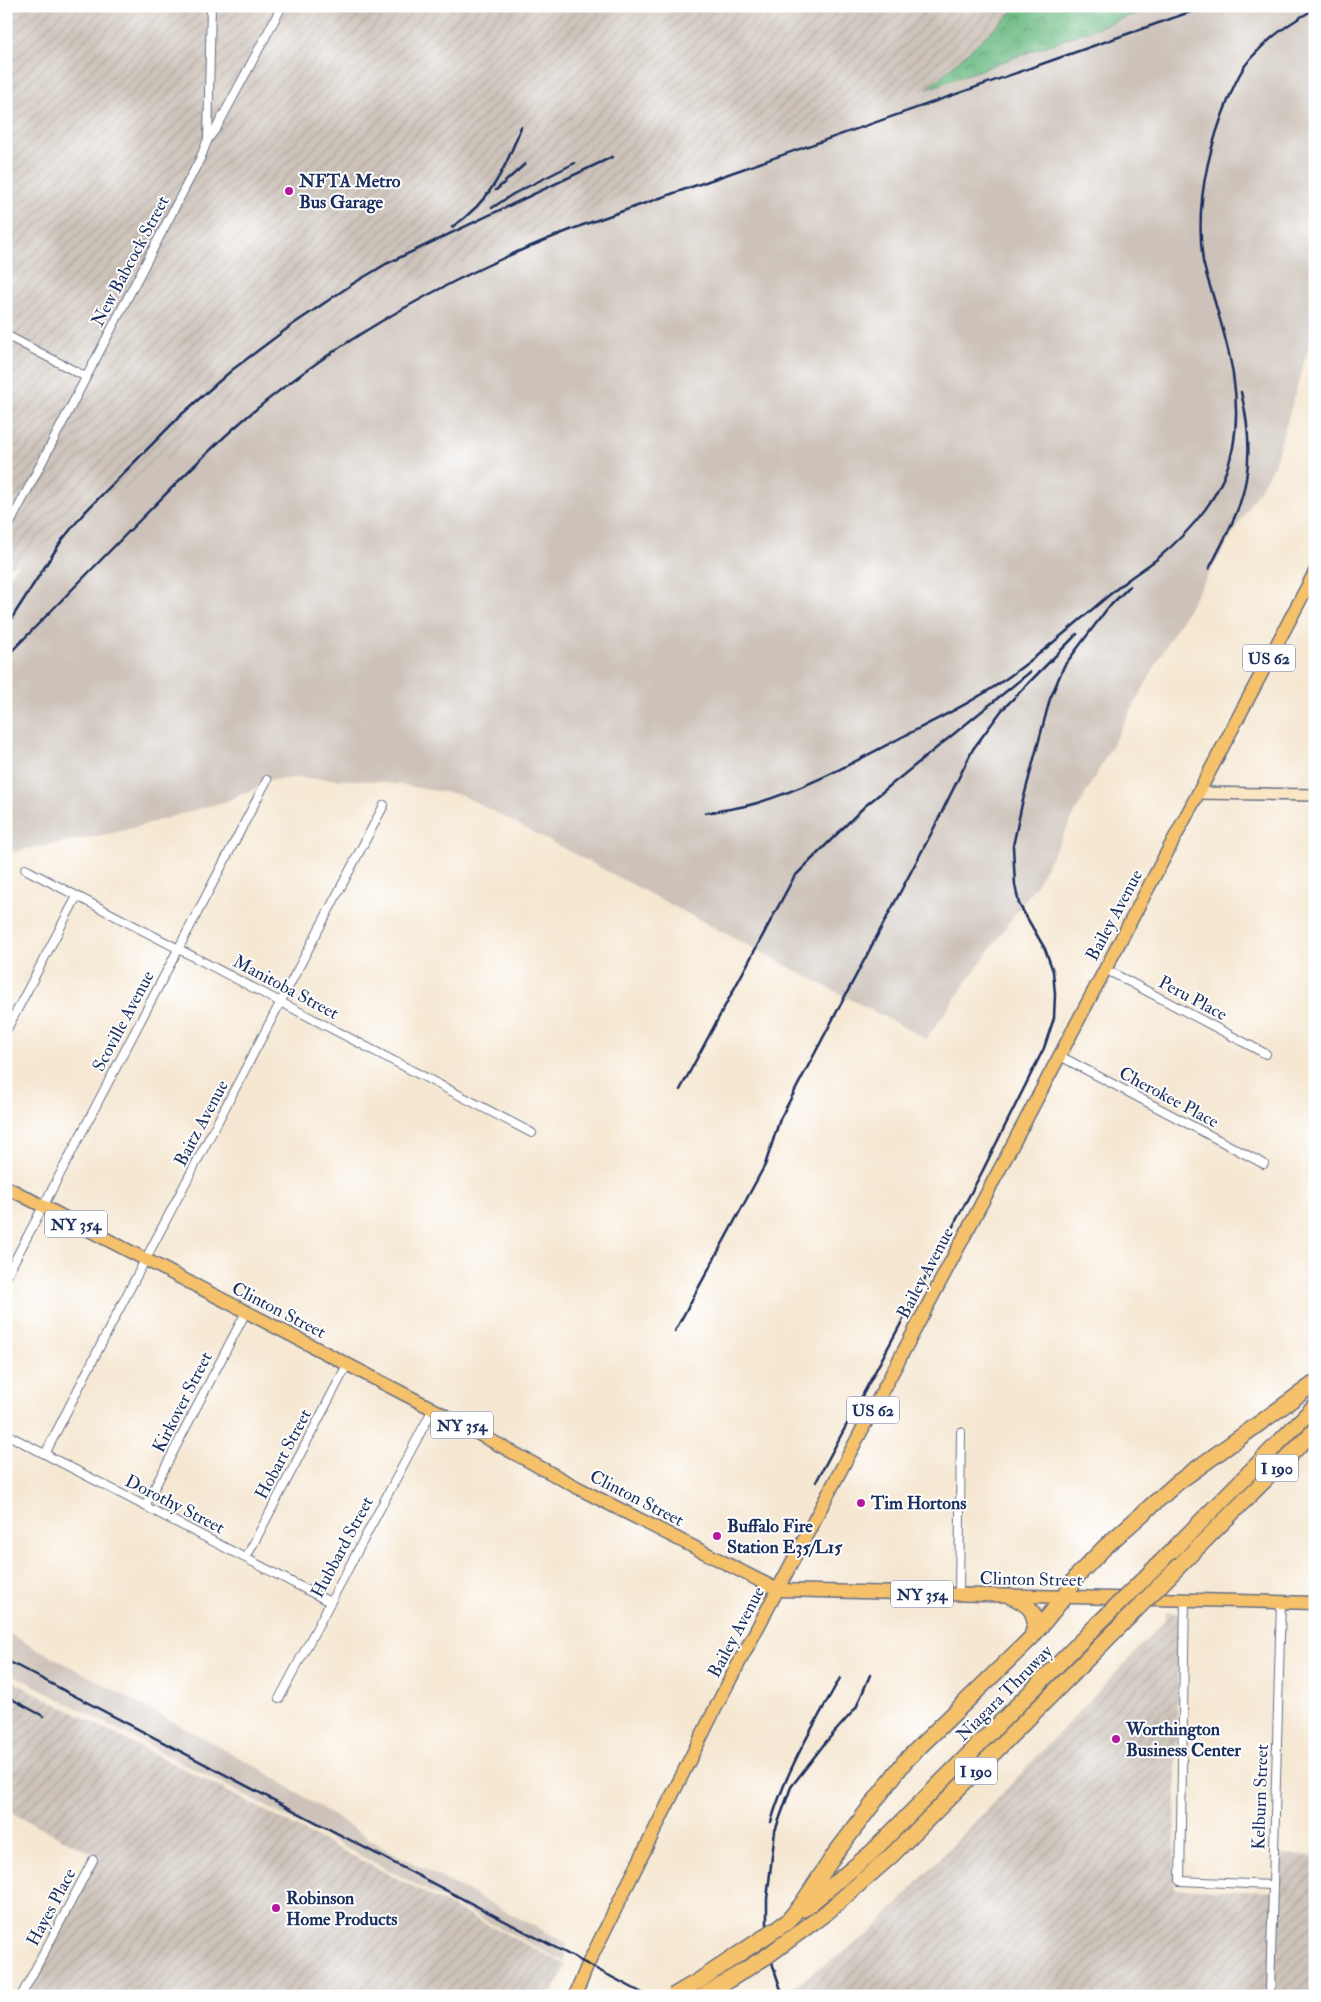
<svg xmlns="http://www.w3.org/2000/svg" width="1321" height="2002" font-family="'IM FELL Double Pica',serif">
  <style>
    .industrial { fill: url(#industrial-furrows) }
    .railway { fill: #ccc2b9 }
    .forest { fill: url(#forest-crowns); stroke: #467672 }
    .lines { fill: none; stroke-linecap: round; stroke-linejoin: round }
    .street-casing { stroke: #676f86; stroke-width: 10 }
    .secondary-casing { stroke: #676f86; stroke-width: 14 }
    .primary-casing { stroke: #676f86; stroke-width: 15 }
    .highway-casing { stroke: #676f86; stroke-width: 18 }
    .street { stroke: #fff; stroke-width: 8 }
    .secondary { stroke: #fbe6c4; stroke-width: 11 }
    .primary { stroke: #f5c16b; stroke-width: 12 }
    .highway { stroke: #f5c16b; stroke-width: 15 }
    .rail { stroke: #1b2f5e; stroke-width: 2.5 }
    .highway-bridge-casing { stroke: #676f86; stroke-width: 18; stroke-linecap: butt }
    .highway-bridge { stroke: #f5c16b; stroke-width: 15 }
    .poi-dot { fill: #b5179e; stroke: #fff; stroke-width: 2 }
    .labels { text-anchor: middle; stroke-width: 4; stroke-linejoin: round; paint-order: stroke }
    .shield { fill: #fff; stroke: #5f6d8e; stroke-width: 1 }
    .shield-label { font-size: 16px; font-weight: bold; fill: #1b2f5e }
    .poi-label { font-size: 18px; font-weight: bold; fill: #1b2f5e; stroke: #fff; text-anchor: start }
    .street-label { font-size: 18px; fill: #1b2f5e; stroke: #fff }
  </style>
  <defs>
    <pattern id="industrial-furrows" width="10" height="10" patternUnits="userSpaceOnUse" patternTransform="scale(1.25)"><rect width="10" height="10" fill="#ccc2b9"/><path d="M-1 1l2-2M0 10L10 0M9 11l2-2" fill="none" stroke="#afa7a1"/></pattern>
    <pattern id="forest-crowns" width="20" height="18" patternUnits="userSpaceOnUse" patternTransform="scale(1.25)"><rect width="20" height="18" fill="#72be87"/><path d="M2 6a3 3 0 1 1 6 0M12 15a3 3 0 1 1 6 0" fill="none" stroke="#5d9b72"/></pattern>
  </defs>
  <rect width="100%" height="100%" fill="#fff"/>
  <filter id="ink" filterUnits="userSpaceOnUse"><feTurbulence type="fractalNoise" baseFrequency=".02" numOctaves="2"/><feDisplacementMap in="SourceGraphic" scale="10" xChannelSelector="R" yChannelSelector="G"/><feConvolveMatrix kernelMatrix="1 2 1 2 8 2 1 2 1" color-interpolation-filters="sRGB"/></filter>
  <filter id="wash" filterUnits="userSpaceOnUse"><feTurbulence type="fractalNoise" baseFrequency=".0096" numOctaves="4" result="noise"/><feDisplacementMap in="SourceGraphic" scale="20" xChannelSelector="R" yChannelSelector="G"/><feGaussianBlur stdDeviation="1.12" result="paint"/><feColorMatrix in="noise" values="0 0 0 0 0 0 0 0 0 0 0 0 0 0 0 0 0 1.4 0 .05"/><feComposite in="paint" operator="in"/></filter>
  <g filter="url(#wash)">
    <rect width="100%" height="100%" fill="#f5e7d1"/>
    <g class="industrial">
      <polygon points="6,6 1019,6 927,89 613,202 409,285 355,315 307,347 173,455 19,562 6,569"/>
      <polygon points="1166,1612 1179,1613 1174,1889 1280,1892 1281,1855 1315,1856 1315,1996 789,1996 787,1991 869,1934 1164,1622"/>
      <polygon points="6,1678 566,1965 551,1996 28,1996 97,1856 6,1810"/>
    </g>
    <g class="railway">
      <polygon points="1157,6 1315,6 1315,327 1274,465 1171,637 1036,885 926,1039 462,795 375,781 298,778 267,780 254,789 227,801 118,832 6,853 6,582 19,562 173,455 307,347 355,315 409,285 613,202"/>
      <polygon points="6,1632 259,1768 382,1847 567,1943 565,1962 6,1671"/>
    </g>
    <polygon class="forest" points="1019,6 1157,6 927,89"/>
  </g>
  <g filter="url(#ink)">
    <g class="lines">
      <defs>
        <g id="street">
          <polyline points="208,139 211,6"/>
          <polyline points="6,335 86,377"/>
          <polyline points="6,531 200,159 208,139 217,127 282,6"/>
          <polyline points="25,869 532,1133"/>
          <polyline points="1105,969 1266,1054"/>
          <polyline points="6,1031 77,896"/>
          <polyline points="1060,1056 1264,1164"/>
          <polyline points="6,1277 267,780"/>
          <polyline points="6,1434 330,1602"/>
          <polyline points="45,1454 112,1323 384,805"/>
          <polyline points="145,1506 246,1312"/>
          <polyline points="246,1558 347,1365"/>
          <polyline points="959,1595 961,1432"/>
          <polyline points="1185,1600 1180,1881 1272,1885"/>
          <polyline points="279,1699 433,1409"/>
          <polyline points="1270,1992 1281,1602"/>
          <polyline points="21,1996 93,1860"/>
        </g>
        <polyline id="secondary" points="1198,793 1315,795"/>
        <g id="primary">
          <polyline points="6,1187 433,1409 580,1489 778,1590 1315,1603"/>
          <polyline points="575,1996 588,1964 722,1695 1315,572"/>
        </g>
        <g id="highway">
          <polyline points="1162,1561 1315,1406"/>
          <polyline points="1182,1563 1315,1430"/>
          <path d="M1010,1596C1030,1604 1040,1614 1032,1636"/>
          <polyline points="804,1909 871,1853 1099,1623"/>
          <polyline points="827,1912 892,1855 1120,1626"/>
          <polyline points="787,1922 802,1904 835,1854 905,1761 1031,1638 1065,1596 1077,1576 1105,1547 1177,1483 1315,1383"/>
        </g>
      </defs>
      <use href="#street" class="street-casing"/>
      <use href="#secondary" class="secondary-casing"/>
      <use href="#primary" class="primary-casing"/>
      <use href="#highway" class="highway-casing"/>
      <use href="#street" class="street"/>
      <use href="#secondary" class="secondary"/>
      <use href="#primary" class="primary"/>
      <use href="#highway" class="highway"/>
      <g class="rail">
        <polyline points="496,190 525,164"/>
        <polyline points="492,208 513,194 575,163"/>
        <path d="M452,227C490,202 506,168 521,127"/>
        <path d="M1209,569C1220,548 1231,528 1239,506C1252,470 1250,429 1241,392"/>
        <polyline points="6,627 62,540 84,513 182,414 232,370 292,325 354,283 386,264 612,157"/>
        <path d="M6,657C51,611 96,565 141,519C174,486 206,452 241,422C343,334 458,273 583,225L1207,6"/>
        <path d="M706,813C723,810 741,808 757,803C808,788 856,761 904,736C943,716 983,697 1018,670C1055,643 1089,611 1125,582C1135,574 1147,567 1157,559C1193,529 1224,494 1233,447C1242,398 1230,352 1216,306C1212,291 1206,276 1203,261C1195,207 1208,149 1229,98C1234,85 1241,69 1251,58C1268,39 1292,21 1315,9"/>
        <polyline points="680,1090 794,877 865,806 1030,672"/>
        <polyline points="675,1331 765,1165 780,1119 931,834 973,749 1002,710 1077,634"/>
        <polyline points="816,1482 982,1172 1044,1048 1054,1018 1055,994 1053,971 1045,949 1019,904 1015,885 1013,846 1022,804 1050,699 1064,666 1107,609 1130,586"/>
        <polyline points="6,1660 648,1996"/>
        <polyline points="6,1696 43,1716"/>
        <path d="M771,1822C786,1770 814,1725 840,1678"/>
        <polyline points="783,1996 773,1966 767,1929 767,1899 775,1831 791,1787 825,1743 856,1708 870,1675"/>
      </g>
      <defs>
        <g id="highway-bridge">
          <polyline points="1099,1623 1162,1561"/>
          <polyline points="1120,1626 1182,1563"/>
          <polyline points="673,1996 700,1980 787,1922"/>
          <polyline points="703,1996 767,1956 827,1912"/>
        </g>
      </defs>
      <use href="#highway-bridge" class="highway-bridge-casing"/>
      <use href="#highway-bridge" class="highway-bridge"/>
    </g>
  </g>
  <g class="poi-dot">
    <circle cx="289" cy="191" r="5"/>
    <circle cx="861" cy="1503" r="5"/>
    <circle cx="717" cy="1536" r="5"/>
    <circle cx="1116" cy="1739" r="5"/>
    <circle cx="276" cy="1908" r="5"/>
  </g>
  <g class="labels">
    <g class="shield">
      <rect x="1243" y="644.5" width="52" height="27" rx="4"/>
      <rect x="45" y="1210.5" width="62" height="27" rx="4"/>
      <rect x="847" y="1396.5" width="52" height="27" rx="4"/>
      <rect x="431" y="1411.5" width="62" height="27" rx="4"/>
      <rect x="1256" y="1454.5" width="42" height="27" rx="4"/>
      <rect x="891" y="1580.5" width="62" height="27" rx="4"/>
      <rect x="955" y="1757.5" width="42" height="27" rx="4"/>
    </g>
    <g class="shield-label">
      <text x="1269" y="664">US 62</text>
      <text x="76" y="1230">NY 354</text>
      <text x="873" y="1416">US 62</text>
      <text x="462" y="1431">NY 354</text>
      <text x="1277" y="1474">I 190</text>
      <text x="922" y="1600">NY 354</text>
      <text x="976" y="1777">I 190</text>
    </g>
    <g class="poi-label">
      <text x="299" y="187">NFTA Metro<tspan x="299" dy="21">Bus Garage</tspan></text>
      <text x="871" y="1509">Tim Hortons</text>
      <text x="727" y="1532">Buffalo Fire<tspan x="727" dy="21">Station E35/L15</tspan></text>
      <text x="1126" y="1735">Worthington<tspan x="1126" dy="21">Business Center</tspan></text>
      <text x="286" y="1904">Robinson<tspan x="286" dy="21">Home Products</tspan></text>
    </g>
    <g class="street-label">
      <text transform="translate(130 261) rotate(-62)" y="6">New Babcock Street</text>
      <text transform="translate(1114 915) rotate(-62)" y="6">Bailey Avenue</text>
      <text transform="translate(286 987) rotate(28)" y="6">Manitoba Street</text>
      <text transform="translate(1193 998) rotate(28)" y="6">Peru Place</text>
      <text transform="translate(123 1021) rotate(-62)" y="6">Scoville Avenue</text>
      <text transform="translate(1169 1097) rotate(28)" y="6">Cherokee Place</text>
      <text transform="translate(201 1123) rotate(-62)" y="6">Baitz Avenue</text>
      <text transform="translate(925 1273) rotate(-62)" y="6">Bailey Avenue</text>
      <text transform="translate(279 1310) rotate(27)" y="6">Clinton Street</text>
      <text transform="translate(182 1402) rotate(-63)" y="6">Kirkover Street</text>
      <text transform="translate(283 1454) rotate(-62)" y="6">Hobart Street</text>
      <text transform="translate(637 1498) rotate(27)" y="6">Clinton Street</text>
      <text transform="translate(175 1504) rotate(27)" y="6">Dorothy Street</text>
      <text transform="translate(342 1547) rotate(-62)" y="6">Hubbard Street</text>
      <text transform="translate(1031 1579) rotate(1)" y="6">Clinton Street</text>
      <text transform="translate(736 1632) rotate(-62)" y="6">Bailey Avenue</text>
      <text transform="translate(1004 1693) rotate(-45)" y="6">Niagara Thruway</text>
      <text transform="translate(1260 1797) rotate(-88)" y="6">Kelburn Street</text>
      <text transform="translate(51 1907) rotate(-62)" y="6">Hayes Place</text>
    </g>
  </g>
  <rect width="1321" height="2002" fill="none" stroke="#fff" stroke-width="25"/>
</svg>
